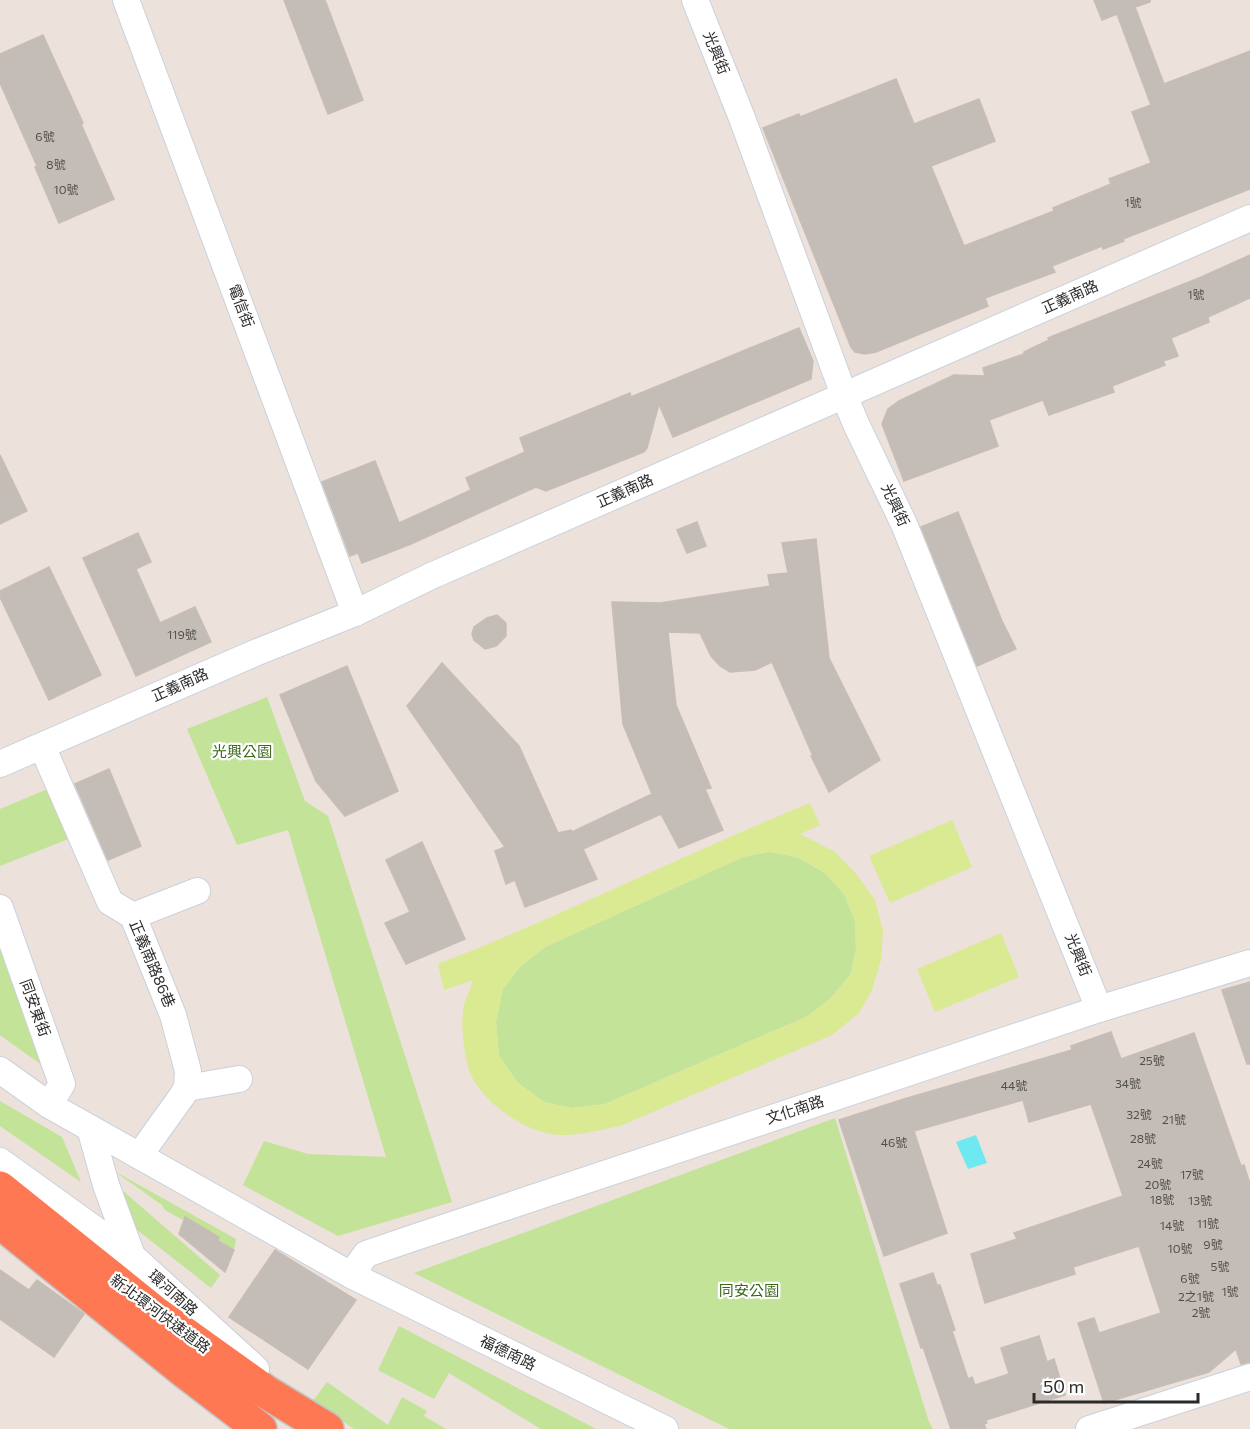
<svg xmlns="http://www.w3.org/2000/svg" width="1250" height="1429" font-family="Commissioner,'Noto Sans TC',sans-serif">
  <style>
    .green { fill: #c2e398 }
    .pitch { fill: #d9ea93; fill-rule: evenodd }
    .water { fill: #6ee9ef }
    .building { fill: #c4bdb7; stroke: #c7bdb5; stroke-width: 1.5 }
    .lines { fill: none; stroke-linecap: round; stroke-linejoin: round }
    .minor-casing { stroke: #cad1dc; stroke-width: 28 }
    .highway-casing { stroke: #c3c3c3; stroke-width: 36 }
    .minor { stroke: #fff; stroke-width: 26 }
    .highway { stroke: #fe7854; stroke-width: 33 }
    .labels { text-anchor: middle; stroke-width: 4.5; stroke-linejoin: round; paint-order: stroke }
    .number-label { font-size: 12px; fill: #504f4d }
    .street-label { font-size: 15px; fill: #2a2a2a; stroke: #fff }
    .park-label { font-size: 15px; fill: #3b671a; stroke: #fff }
  </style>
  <rect width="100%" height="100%" fill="#ece1db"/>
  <g class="green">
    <polygon points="267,697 305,801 328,816 452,1202 338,1236 243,1185 264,1141 308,1154 386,1157 288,830 237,845 187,729"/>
    <polygon points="50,788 71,838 0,866 0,809"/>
    <polygon points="768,852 797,857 825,873 844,894 855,921 856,949 851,974 831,998 808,1016 605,1104 572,1108 544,1102 517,1082 499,1055 496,1022 503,989 520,967 545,947 743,857"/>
    <polygon points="0,939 50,1071 0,1035"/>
    <polygon points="0,1101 62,1137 81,1182 0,1126"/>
    <polygon points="835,1118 929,1422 933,1429 729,1429 414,1273"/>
    <polygon points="114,1171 236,1239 234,1250 218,1241 219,1237 185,1217 183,1220 165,1210 162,1205"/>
    <polygon points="123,1191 220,1275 211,1288 136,1229"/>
    <polygon points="399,1326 596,1429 541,1429 449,1373 434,1399 378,1370"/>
    <polygon points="327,1382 388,1425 402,1397 427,1411 424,1416 446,1429 354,1429 313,1401"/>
  </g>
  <g class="pitch">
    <path d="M810,803L820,825L800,834L835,852L857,875L875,900L883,931L881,960L872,990L859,1013L832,1035L620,1126C600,1130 571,1138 551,1134C522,1129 488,1105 473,1079C464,1062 461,1030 463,1011C464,1001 470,990 473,980L444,990L438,964C564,915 685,854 810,803ZM768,852L797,857L825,873L844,894L855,921L856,949L851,974L831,998L808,1016L605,1104L572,1108L544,1102L517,1082L499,1055L496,1022L503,989L520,967L545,947L743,857Z"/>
    <polygon points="952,820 972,867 890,903 869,856"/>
    <polygon points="1001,933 1019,977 935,1012 917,969"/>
  </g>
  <polygon class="water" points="976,1135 987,1163 968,1169 956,1142"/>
  <g class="building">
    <polygon points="284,0 325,0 363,100 328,114"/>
    <polygon points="1094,0 1150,0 1150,2 1135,7 1164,84 1250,51 1250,189 1123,239 1124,241 1103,249 1102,246 1052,266 1055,272 985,298 988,306 876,352 865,354 855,352 851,347 763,128 799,114 800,117 896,79 914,124 979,99 995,141 931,166 964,246 1054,211 1053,208 1111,184 1109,179 1151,163 1132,112 1151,105 1117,14 1102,20"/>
    <polygon points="43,35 83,123 81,124 114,199 59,223 35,167 37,166 0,83 0,54"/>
    <polygon points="1250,255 1250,298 1208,317 1209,322 1171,338 1178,356 1163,361 1165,365 1112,386 1114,392 1049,415 1043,400 989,420 998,446 904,481 882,424 888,409 899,401 954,375 985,376 983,368 1024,354 1024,352 1049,340 1048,338 1199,278"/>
    <polygon points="799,328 813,361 811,379 673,437 659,404 647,448 644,452 546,491 536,487 411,544 362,563 358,553 350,556 322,482 375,461 399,523 471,490 466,478 525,452 520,438 630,393 631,397"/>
    <polygon points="0,455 27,511 0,524"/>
    <polygon points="958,512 1002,621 1016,649 977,666 921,527"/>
    <polygon points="697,522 706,546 687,553 677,530"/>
    <polygon points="138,533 151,562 136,569 160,623 195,607 211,642 136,676 83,558"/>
    <polygon points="816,539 829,658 880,760 829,792 811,756 813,756 772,662 755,670 730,672 720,666 711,656 700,633 668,632 676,705 711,788 705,789 723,830 679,848 661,814 583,849 597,879 525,907 515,880 506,884 495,851 505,847 407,706 442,663 519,746 558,833 571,830 572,832 652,794 623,724 612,602 660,603 770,586 768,575 788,573 782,543"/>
    <polygon points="49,567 101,675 49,700 0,597 0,591"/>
    <polygon points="497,615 506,623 506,636 496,646 485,649 474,640 472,634 474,627 487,618"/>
    <polygon points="347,666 398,791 345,816 316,781 280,695"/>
    <polygon points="109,769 141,846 108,860 75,784"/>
    <polygon points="422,842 465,939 406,964 385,923 410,912 386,860"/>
    <polygon points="1250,982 1250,1064 1247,1064 1222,990"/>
    <polygon points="1111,1032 1121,1059 1194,1033 1241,1166 1244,1165 1250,1184 1250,1362 1241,1364 1236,1349 1209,1372 1104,1403 1078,1323 1094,1318 1099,1333 1161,1313 1139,1246 1073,1267 1075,1274 985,1303 971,1254 1017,1239 1014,1233 1123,1196 1091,1104 1029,1122 1023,1100 914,1131 947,1233 884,1256 839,1120 904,1099 1072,1050 1071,1046"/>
    <polygon points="185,1217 219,1237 218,1241 234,1250 225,1272 179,1234"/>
    <polygon points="275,1250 356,1300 308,1369 229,1317"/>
    <polygon points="0,1270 29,1290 37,1280 84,1314 54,1357 0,1319"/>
    <polygon points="933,1273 937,1285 940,1285 955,1330 952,1331 968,1379 972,1377 975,1385 1009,1374 1001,1348 1039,1336 1047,1362 1054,1359 1065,1395 986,1420 987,1423 984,1424 986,1429 951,1429 923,1347 921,1348 900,1284"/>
  </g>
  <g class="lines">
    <defs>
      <g id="minor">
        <polyline points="126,0 355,613"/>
        <polyline points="695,0 742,118 844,395 856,424 904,524 1099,1009"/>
        <polyline points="42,746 110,902 133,916 173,1015 188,1071 187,1088 182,1096 139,1156"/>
        <polyline points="0,764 255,653 355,613 431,576 1250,218"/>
        <polyline points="0,908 62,1084 49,1105"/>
        <polyline points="133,916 197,891"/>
        <polyline points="0,1070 49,1105 351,1275 665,1429"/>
        <polyline points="187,1088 239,1079"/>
        <polyline points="90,1128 106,1185 132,1256"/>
        <polyline points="0,1161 132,1256 256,1369"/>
        <polyline points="351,1275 366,1254 413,1238 1099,1009 1250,963"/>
        <polyline points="1089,1429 1250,1377"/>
      </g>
      <g id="highway">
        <polyline points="0,1188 157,1314 266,1392 327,1429"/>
        <polyline points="0,1222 184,1371 260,1429"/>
      </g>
    </defs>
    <use href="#minor" class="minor-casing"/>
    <use href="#highway" class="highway-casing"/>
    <use href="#minor" class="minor"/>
    <use href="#highway" class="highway"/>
  </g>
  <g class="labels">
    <g class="number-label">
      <text x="45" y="141">6號</text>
      <text x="56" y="169">8號</text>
      <text x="66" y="194">10號</text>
      <text x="1133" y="207">1號</text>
      <text x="1196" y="299">1號</text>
      <text x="182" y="639">119號</text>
      <text x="1152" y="1065">25號</text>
      <text x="1128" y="1088">34號</text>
      <text x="1014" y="1090">44號</text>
      <text x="1139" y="1119">32號</text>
      <text x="1174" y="1124">21號</text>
      <text x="1143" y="1143">28號</text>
      <text x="894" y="1147">46號</text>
      <text x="1150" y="1168">24號</text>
      <text x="1192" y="1179">17號</text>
      <text x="1158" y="1189">20號</text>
      <text x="1162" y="1204">18號</text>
      <text x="1200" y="1205">13號</text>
      <text x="1208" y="1228">11號</text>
      <text x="1172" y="1230">14號</text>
      <text x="1213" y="1249">9號</text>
      <text x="1180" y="1253">10號</text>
      <text x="1220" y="1271">5號</text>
      <text x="1190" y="1283">6號</text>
      <text x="1230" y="1296">1號</text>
      <text x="1196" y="1301">2之1號</text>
      <text x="1201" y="1317">2號</text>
    </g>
    <g class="street-label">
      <text transform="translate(716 53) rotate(68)" y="5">光興街</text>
      <text transform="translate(1070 297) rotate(-24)" y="5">正義南路</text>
      <text transform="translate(241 306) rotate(69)" y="5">電信街</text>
      <text transform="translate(625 491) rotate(-24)" y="5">正義南路</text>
      <text transform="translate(895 505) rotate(65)" y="5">光興街</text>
      <text transform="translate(180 685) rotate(-24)" y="5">正義南路</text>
      <text transform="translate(1078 955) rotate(68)" y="5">光興街</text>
      <text transform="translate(152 964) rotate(67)" y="5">正義南路86巷</text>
      <text transform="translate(35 1008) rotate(70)" y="5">同安東街</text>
      <text transform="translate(795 1110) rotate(-18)" y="5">文化南路</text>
      <text transform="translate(173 1293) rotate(42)" y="5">環河南路</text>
      <text transform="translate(160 1314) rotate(37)" y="5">新北環河快速道路</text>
      <text transform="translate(508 1353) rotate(26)" y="5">福德南路</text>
    </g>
    <g class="park-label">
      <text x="242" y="757">光興公園</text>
      <text x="749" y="1296">同安公園</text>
    </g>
  </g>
  <path d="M1034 1393v9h164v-9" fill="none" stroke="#2a2a2a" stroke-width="3"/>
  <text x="1043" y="1393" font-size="18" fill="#2a2a2a" stroke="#ffffff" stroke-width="4.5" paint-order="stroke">50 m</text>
</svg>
